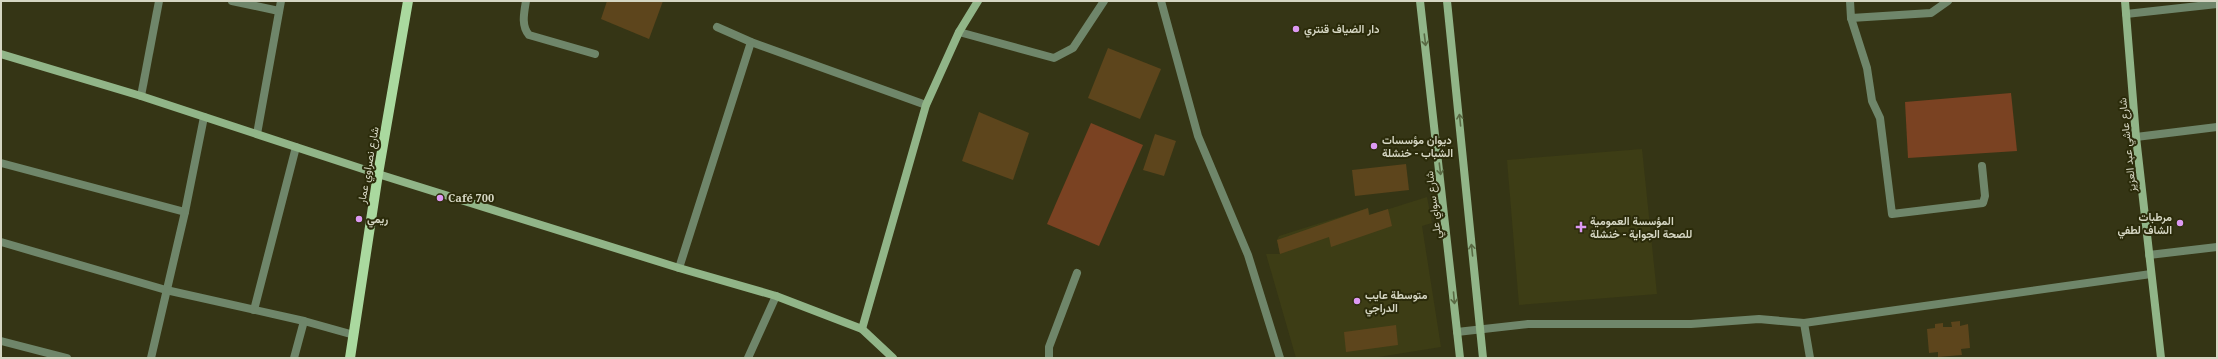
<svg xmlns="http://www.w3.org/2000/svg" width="2218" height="359" font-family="'Noto Serif',Vazirmatn,serif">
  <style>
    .built { fill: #3d3d15 }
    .green { fill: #7a4222 }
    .building { fill: #5d451c }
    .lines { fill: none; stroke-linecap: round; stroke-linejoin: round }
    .minor { stroke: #6f866a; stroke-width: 8 }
    .secondary { stroke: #91b588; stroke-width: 8 }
    .primary { stroke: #aad99f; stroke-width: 10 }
    .oneway { stroke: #596943 }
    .poi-dot { fill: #dd99f3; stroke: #2b2b0a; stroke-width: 1.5 }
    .labels { text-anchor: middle; stroke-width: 4; stroke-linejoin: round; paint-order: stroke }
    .poi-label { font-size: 11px; font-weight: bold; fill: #d5d6c3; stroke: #2b2b0a; text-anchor: start }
    .street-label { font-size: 11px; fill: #d5d6c3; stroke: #2b2b0a }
  </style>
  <rect width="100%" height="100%" fill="#353515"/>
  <g class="built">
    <polygon points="1642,149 1657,294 1519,305 1507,160"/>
    <polygon points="1427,197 1432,223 1422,226 1441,347 1372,358 1296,358 1266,254 1280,254 1277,240 1279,236 1368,208 1370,215"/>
  </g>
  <g class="green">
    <polygon points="2011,93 2017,151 1908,158 1905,102"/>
    <polygon points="1091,123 1143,145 1099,246 1047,224"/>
  </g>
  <g class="building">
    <polygon points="607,1 663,1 649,39 601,19"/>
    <polygon points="1108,48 1161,69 1140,119 1088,98"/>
    <polygon points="979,112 1029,133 1013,180 962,161"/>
    <polygon points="1155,134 1176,141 1164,176 1143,170"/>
    <polygon points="1406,164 1409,190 1355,196 1352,170"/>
    <polygon points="1368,208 1369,215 1388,209 1392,226 1331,247 1329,237 1280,254 1277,240"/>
    <polygon points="1960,321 1960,326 1968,324 1970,348 1961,349 1962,355 1938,357 1938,352 1929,353 1927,329 1935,328 1935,324 1943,323 1943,327 1952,327 1951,322"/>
    <polygon points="1396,325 1398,345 1346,352 1344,332"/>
  </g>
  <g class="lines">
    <g class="minor">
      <polyline points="232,1 279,11"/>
      <path d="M526,1C524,13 521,26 529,35L595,54"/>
      <polyline points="1161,1 1198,136 1248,255 1280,358"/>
      <polyline points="1850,1 1851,18 1867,68 1872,101 1880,118 1892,214 1983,203 1985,196 1982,166"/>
      <polyline points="2126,14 2217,4"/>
      <polyline points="1851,18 1931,13 1948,1"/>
      <polyline points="717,27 751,42 926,105"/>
      <polyline points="959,32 1054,58 1073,48 1104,1"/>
      <polyline points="141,96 159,1"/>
      <polyline points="257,134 281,1"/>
      <polyline points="2136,137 2217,127"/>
      <polyline points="1,163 185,212"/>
      <polyline points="1,242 166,290 304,321 354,335"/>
      <polyline points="2149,255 2217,247"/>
      <polyline points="679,268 751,42"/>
      <polyline points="254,310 296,147"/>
      <polyline points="1804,323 1810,358"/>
      <polyline points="1457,332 1528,324 1691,324 1759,319 1804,323 2151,274"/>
      <polyline points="1,341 67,358"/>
      <polyline points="151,358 185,212 204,117"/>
      <polyline points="294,358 304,321"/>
      <polyline points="748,358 776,296"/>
      <polyline points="1049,358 1049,347 1077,273"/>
    </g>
    <g class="secondary">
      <polyline points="1420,1 1460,358"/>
      <polyline points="1447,1 1483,358"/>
      <polyline points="2125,1 2136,137 2161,358"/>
      <polyline points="1,54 141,96 378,174 679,268 776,296 862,329 893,358"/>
      <polyline points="862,329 926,105 959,32 978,1"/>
    </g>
    <polyline class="primary" points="350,358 378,174 408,1"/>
  </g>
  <defs><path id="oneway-shaft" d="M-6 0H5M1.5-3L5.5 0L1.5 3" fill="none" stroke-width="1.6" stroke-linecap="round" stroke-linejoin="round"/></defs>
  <g class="oneway">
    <use href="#oneway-shaft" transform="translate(1425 40) rotate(83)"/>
    <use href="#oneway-shaft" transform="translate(1460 120) rotate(-96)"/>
    <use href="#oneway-shaft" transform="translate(1440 169) rotate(83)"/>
    <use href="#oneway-shaft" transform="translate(1472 250) rotate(-96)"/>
    <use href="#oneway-shaft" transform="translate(1454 298) rotate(85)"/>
  </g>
  <g class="poi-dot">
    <circle cx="1296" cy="29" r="4"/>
    <circle cx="1374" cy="146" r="4"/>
    <circle cx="440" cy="198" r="4"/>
    <circle cx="359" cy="219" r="4"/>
    <circle cx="2180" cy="223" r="4"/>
    <path d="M1579 221h4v4h4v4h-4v4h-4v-4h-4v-4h4z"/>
    <circle cx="1357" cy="301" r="4"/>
  </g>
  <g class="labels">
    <g class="poi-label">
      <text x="1304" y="33">دار الضياف قنتري</text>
      <text x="1382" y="144">ديوان مؤسسات<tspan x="1382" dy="13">الشباب - خنشلة</tspan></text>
      <text x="448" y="202">Café 700</text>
      <text x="2172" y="221" text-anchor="end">مرطبات<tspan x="2172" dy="13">الشاف لطفي</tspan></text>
      <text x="367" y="223">ريمي</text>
      <text x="1590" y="225">المؤسسة العمومية<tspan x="1590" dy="13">للصحة الجواية - خنشلة</tspan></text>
      <text x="1365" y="299">متوسطة عايب<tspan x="1365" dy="13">الدراجي</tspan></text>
    </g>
    <g class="street-label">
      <text transform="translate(2127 145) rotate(-96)" y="4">شارع عاشي عبد العزيز</text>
      <text transform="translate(368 165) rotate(-80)" y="4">شارع نصراوي عمار</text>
      <text transform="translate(1433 205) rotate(-97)" y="4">شارع سواي علي</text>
    </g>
  </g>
  <rect width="2218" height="359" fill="none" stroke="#d5d6c3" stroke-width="4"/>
</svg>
